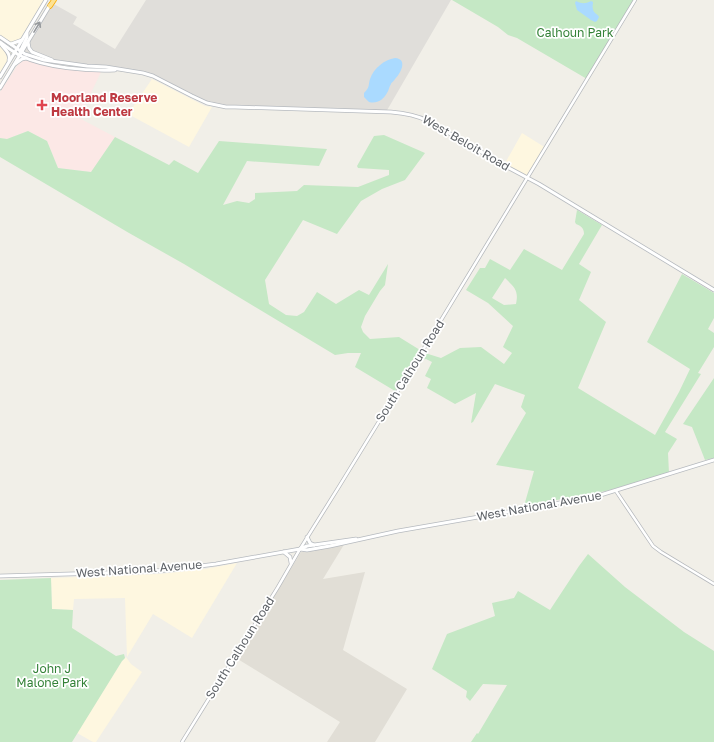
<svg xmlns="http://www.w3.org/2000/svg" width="714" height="742" font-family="'Golos Text',sans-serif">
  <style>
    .commercial { fill: #fef7e0 }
    .industrial { fill: #e0deda }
    .education { fill: #e1ded6 }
    .medical { fill: #fce8e6 }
    .green { fill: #c5e8c5; fill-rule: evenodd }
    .water { fill: #aadaff }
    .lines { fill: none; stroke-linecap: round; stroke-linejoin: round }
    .tertiary-casing { stroke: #b5b8bc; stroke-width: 4 }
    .secondary-casing { stroke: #b6babf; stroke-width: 4.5 }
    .motorway-casing { stroke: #f9ab00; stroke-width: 5.5 }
    .tertiary { stroke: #fff; stroke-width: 2.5 }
    .secondary { stroke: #fff; stroke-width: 3 }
    .motorway { stroke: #fde293; stroke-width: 4 }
    .oneway { stroke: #979a9d }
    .health-dot { fill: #e0444e; stroke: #fff; stroke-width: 1.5 }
    .labels { text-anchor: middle; stroke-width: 3.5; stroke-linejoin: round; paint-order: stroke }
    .park-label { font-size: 12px; fill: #348238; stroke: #fff }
    .health-label { font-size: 12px; font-weight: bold; fill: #be3a42; stroke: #fff; text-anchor: start }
    .street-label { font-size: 12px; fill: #5f6368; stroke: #fff }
  </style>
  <rect width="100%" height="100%" fill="#f1efe8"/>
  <g class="commercial">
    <polygon points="0,0 46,0 0,76"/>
    <polygon points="152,79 205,106 212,107 189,147 128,114"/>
    <polygon points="522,133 546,148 527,178 504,165"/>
    <polygon points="237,563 192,638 153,614 127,657 125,598 74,599 73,610 52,609 51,578 160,574 205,569"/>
    <polygon points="126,657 131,664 142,672 96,742 93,742 77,733 122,661"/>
  </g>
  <polygon class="industrial" points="146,0 451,0 386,112 216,105 211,101 207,103 153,76 128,70 93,68 53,64 20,55 52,3 77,17 73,24 115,49"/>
  <polygon class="education" points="345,543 323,579 365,572 343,650 407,689 375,742 327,742 340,722 236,658 301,552"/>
  <polygon class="medical" points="22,60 31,61 60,68 101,72 79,118 115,137 92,172 58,168 47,141 28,131 7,139 0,138 0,92 17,66"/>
  <g class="green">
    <polygon points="452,0 635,0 587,79 517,38 508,35 498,27"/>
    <polygon points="28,131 47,141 58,168 91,172 115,137 169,165 174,160 198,173 219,141 327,149 319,166 247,161 223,205 237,201 249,203 255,199 255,193 297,191 304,185 358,187 389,175 389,170 358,168 357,166 374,136 384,135 425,153 405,180 382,189 361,201 337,234 303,220 265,280 269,304 286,315 297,316 304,312 317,292 336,304 359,290 369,295 388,264 385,285 380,291 365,316 361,327 363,332 370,339 399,337 420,350 395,391 355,367 361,353 348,353 335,355 184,264 129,233 0,157 0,138 7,139"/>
    <path d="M577,210L602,225L579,264L591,272L579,300L606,322L578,388L655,435L679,392L690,369L647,342L682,274L714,293V318L708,329L714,333V347L698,373L701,374L665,432L677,439L668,453L669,473L606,491L524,506L534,471L496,465L526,413L521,407L525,395L495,384L473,422L471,423L476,393L455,404L427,388L431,379L425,376L432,362L426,359L421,360L425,353L441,358L460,348L481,347L504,364L512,353L503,347L513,326L488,303L466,290L480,268H485L490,259L510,270L524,249L562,270L584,234C584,228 581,226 576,224L575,222ZM505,278C514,287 519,290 516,304L504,305L492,298Z"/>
    <polygon points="714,378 714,458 705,460 692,427 683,424"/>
    <polygon points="588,554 625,587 684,632 714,651 714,742 471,742 477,733 478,734 507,685 483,684 470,701 466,697 467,691 432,669 447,634 495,616 492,603 514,598 518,591 550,610 579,566"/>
    <polygon points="51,578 52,609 73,610 72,628 116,656 124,654 125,658 122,661 72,742 0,742 0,580"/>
  </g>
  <g class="water">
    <path d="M576,1C582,4 585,4 591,1L593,2C593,4 592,7 593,9C593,13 598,14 599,17L597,21L595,22L591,20L577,10L575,3Z"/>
    <path d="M395,58C408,59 401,73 395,79C394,81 391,83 391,84C389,87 389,90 387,93C383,100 377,104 369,102L364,97V93C370,87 368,86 370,79C374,68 384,60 395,58Z"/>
  </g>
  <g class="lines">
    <defs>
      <g id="tertiary">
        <polyline points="616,491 653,546 661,552 714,584"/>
        <polyline points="182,742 278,587 300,549 340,485 429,340 635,0"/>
      </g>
      <g id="secondary">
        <path d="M0,37L25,54L44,60L87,66L106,67L143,73L153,76L192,96L207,103L226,107H235L391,112C404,113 416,115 428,121L509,168L539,184L714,290"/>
        <path d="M0,42C7,47 13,52 21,56C47,68 87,71 115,70"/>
        <polyline points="28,42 29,48 32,52 52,60"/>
        <path d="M1,44C4,49 11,53 9,60"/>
        <polyline points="11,44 22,40"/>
        <polyline points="20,52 27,37 27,33"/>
        <polyline points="15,64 22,59 26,58"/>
        <polyline points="0,77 46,0"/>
        <polyline points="0,88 50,5"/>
        <polyline points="307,537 310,543 314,545"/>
        <polyline points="300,549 307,550 330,546 398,531 594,497 714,460"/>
        <polyline points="284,552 290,557 291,563"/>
        <polyline points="0,576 137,572 169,570 216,564 300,549 307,546 356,539"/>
      </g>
      <polyline id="motorway" points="50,6 54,0"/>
    </defs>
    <use href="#tertiary" class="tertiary-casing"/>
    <use href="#secondary" class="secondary-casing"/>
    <use href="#motorway" class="motorway-casing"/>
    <use href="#tertiary" class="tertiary"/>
    <use href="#secondary" class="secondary"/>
    <use href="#motorway" class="motorway"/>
  </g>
  <defs><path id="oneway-shaft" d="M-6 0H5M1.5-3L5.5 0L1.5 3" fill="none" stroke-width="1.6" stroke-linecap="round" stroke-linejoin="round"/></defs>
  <use class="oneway" href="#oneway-shaft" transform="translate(37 27) rotate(-59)"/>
  <path class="health-dot" d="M40 99h4v4h4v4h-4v4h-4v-4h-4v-4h4z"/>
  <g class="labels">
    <g class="park-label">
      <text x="575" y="37">Calhoun Park</text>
      <text x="52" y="673">John J<tspan x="52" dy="14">Malone Park</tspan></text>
    </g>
    <g class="health-label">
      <text x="51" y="102">Moorland Reserve<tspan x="51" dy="14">Health Center</tspan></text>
    </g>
    <g class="street-label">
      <text transform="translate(466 143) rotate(30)" y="4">West Beloit Road</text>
      <text transform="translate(410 371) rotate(-58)" y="4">South Calhoun Road</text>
      <text transform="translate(539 506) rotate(-10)" y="4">West National Avenue</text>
      <text transform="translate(139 569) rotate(-4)" y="4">West National Avenue</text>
      <text transform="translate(240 648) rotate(-58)" y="4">South Calhoun Road</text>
    </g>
  </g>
</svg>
